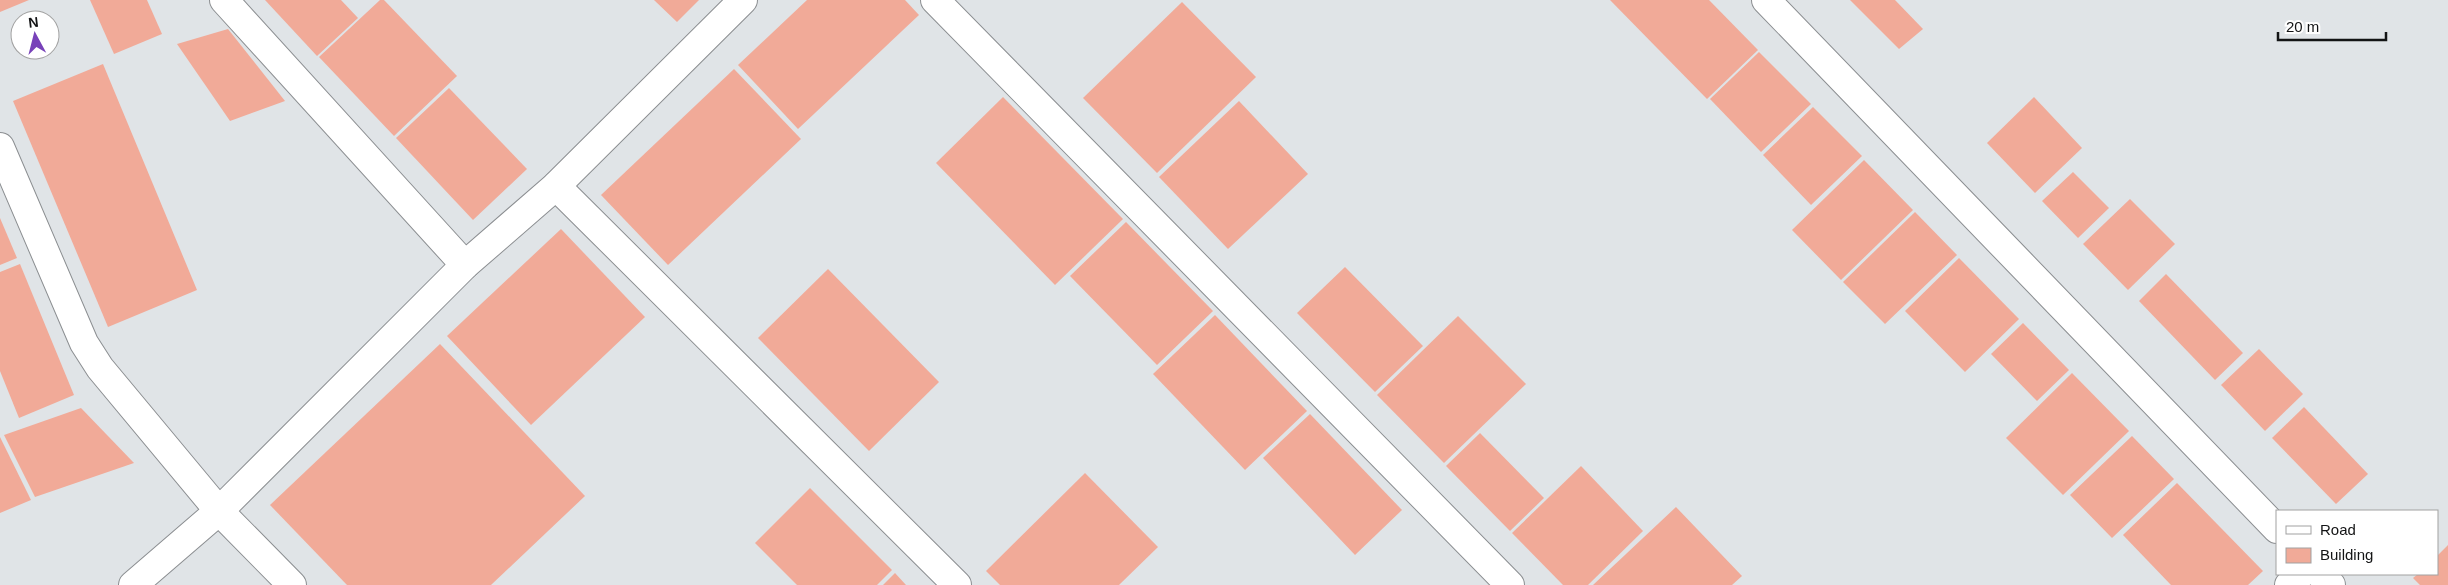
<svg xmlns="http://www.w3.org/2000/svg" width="2448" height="585" font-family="Arial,sans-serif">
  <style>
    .building { fill: #f1aa98 }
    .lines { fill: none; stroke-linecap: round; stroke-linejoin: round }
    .minor-casing { stroke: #8b8e91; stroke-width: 30 }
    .minor { stroke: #fff; stroke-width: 28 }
  </style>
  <rect width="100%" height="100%" fill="#e0e4e7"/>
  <g class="building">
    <polygon points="0,0 29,0 0,12"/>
    <polygon points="90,0 147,0 162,34 114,54"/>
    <polygon points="265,0 341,0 358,18 317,56"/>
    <polygon points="380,0 384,0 457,76 394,136 319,57"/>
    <polygon points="654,0 699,0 677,22"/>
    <polygon points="807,0 905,0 919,15 798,129 738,65"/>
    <polygon points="1610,0 1709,0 1758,50 1707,99"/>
    <polygon points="1850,0 1895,0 1923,29 1899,49"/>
    <polygon points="1182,2 1256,77 1157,173 1083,98"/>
    <polygon points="228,29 285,101 230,121 177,44"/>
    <polygon points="1759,52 1811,104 1761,152 1710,99"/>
    <polygon points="103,64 197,290 108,327 13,101"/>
    <polygon points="734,69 801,139 668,265 601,195"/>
    <polygon points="449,88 527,169 473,220 396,138"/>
    <polygon points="1003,97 1123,219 1055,285 936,163"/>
    <polygon points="2034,97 2082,148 2035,193 1987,143"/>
    <polygon points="1239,101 1308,174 1228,249 1159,177"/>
    <polygon points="1813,107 1862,156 1811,205 1763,155"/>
    <polygon points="1864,160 1913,210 1841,280 1792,230"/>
    <polygon points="2073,172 2109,208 2078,238 2042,201"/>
    <polygon points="2130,199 2175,244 2128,290 2083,244"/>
    <polygon points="1915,212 1957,255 1885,324 1843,282"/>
    <polygon points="0,218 17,258 0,265"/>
    <polygon points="1126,222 1213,311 1157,365 1070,276"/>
    <polygon points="561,229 645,317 531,425 447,336"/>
    <polygon points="1959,258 2019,319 1965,372 1905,311"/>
    <polygon points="20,264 74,395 19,418 0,371 0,272"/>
    <polygon points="1345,267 1423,346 1375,392 1297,313"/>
    <polygon points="828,269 939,382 869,451 758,338"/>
    <polygon points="2166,274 2243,353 2215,380 2139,301"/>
    <polygon points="1215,315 1307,411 1245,470 1153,374"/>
    <polygon points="1458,316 1526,384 1444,463 1377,395"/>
    <polygon points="2023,323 2069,370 2037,401 1991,354"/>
    <polygon points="440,344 585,496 491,585 347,585 270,505"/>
    <polygon points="2259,349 2303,394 2265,431 2221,385"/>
    <polygon points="2072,373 2129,431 2063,495 2006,438"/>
    <polygon points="2304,407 2368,474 2336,504 2272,438"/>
    <polygon points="81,408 134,463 35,497 4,435"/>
    <polygon points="1310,414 1402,510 1355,555 1263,458"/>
    <polygon points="1480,433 1544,498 1510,531 1446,466"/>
    <polygon points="2132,436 2174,479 2112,538 2070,495"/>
    <polygon points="0,437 31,500 0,513"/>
    <polygon points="1581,466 1643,531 1588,585 1563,585 1512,533"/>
    <polygon points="1085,473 1158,547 1119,585 1000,585 986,571"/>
    <polygon points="2177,483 2263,571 2248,585 2171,585 2123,535"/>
    <polygon points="810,488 892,570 877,585 797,585 755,543"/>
    <polygon points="1676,507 1742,576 1732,585 1593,585"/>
    <polygon points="2448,545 2448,585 2420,585 2413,578 2418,574 2437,574 2437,556"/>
    <polygon points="895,573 906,585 883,585"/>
  </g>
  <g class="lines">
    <defs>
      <g id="minor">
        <polyline points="224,0 465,265"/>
        <polyline points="935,0 1510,585"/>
        <polyline points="1766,0 2277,529"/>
        <polyline points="0,147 84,343 100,368 219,511 292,585"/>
        <polyline points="556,186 957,585"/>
        <polyline points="2320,574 2331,585"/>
        <polyline points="133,585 219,511 465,265 556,186 743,0"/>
        <polyline points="2289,585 2301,574"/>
      </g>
    </defs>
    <use href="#minor" class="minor-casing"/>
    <use href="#minor" class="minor"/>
  </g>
  <rect x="2276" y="510" width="162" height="65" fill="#ffffff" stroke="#a1a1a1"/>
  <rect x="2286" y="526" width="25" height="8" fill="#ffffff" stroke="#a1a1a1"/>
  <text x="2320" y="535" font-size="15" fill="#131415">Road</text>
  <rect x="2286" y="548" width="25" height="15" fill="#f1aa98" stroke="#a1a1a1"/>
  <text x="2320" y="560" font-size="15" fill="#131415">Building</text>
  <g transform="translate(35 35) rotate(353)"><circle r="24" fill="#ffffff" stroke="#a1a1a1"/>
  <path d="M0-4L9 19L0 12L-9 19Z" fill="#7842b9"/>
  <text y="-8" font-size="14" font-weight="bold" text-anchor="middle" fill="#131415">N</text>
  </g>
  <path d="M2278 32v8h108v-8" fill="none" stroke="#131415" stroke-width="2.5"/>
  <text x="2286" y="32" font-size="15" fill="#131415" stroke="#ffffff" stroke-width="4" paint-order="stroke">20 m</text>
</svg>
